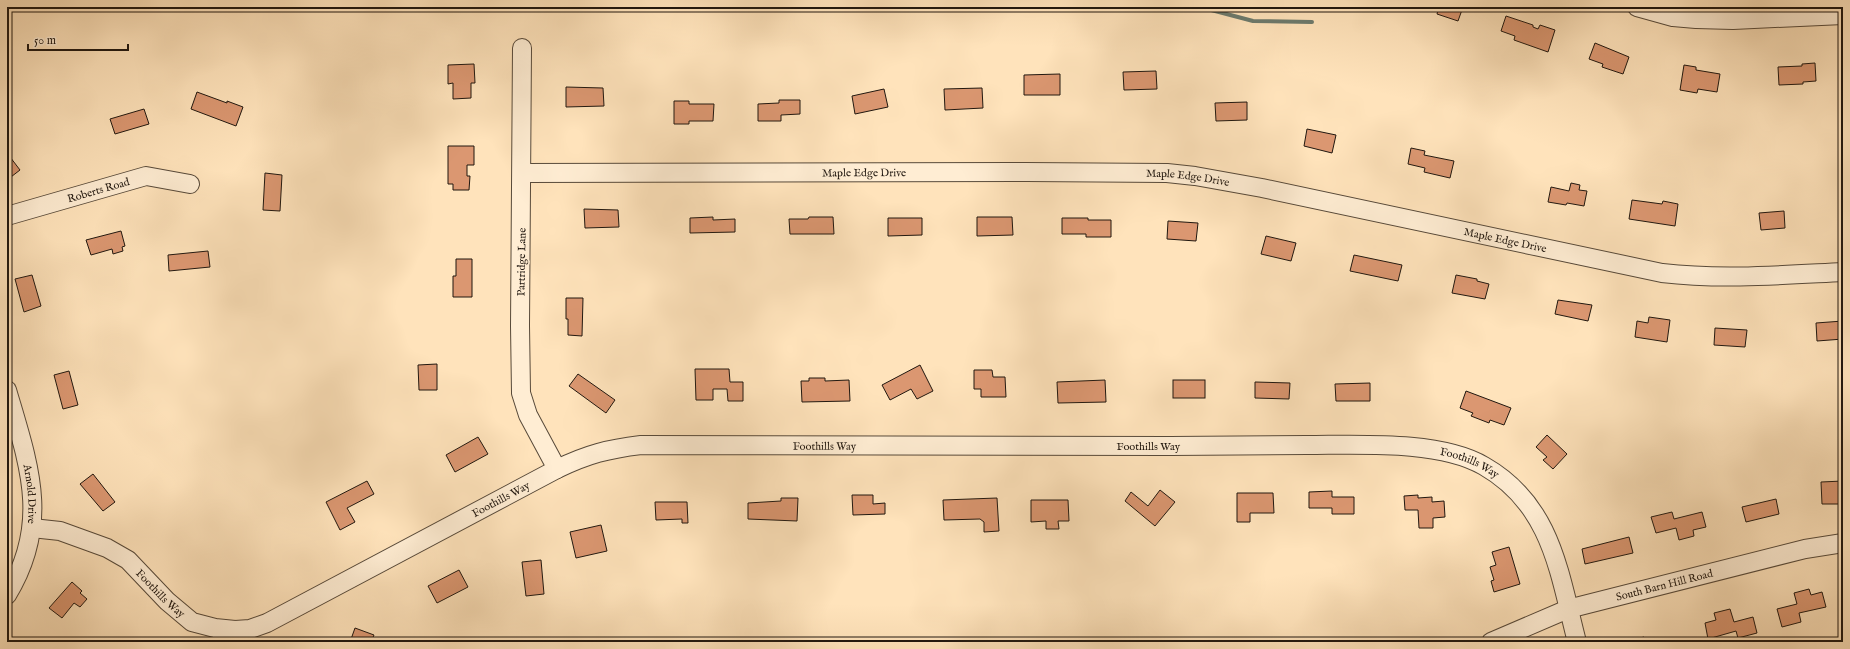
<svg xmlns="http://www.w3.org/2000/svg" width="1850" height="649" font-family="'IM FELL English',serif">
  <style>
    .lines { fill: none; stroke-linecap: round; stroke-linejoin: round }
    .stream { stroke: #6d7b6e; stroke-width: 4 }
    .building { fill: #db9771; stroke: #20170f }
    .minor-casing { stroke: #584a3a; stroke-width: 20 }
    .minor { stroke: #ffedd3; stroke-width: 18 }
    .labels { text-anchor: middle; stroke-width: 3; stroke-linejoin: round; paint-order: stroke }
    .street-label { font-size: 11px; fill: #20170f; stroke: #ffedd3 }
  </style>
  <rect width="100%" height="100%" fill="#ffe3bb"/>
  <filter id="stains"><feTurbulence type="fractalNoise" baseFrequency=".005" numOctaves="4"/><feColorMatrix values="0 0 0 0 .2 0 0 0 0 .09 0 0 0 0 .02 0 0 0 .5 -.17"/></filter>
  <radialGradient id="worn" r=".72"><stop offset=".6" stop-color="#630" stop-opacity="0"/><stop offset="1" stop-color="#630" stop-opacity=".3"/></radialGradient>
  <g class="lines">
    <polyline class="stream" points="1200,7 1253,21 1312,22"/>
  </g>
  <g class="building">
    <polygon points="1428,7 1463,7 1458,21 1437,14 1438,10"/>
    <polygon points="1506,16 1533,25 1533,27 1538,29 1540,25 1555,30 1548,52 1514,40 1515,36 1501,31"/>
    <polygon points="1595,43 1629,57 1623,74 1602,67 1603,64 1589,59"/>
    <polygon points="1815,63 1816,81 1803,82 1803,84 1779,85 1778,67 1802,66 1802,64"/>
    <polygon points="474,64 475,83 471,83 471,98 453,99 453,83 448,84 448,65"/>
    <polygon points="1684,65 1696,67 1696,70 1720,74 1717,92 1698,89 1697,93 1680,90"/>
    <polygon points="1156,71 1157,89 1124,90 1123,72"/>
    <polygon points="1060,74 1060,95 1024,95 1024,75"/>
    <polygon points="566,87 603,88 604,106 566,107"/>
    <polygon points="982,88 983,108 945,110 944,89"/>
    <polygon points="884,89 888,107 855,114 852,96"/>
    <polygon points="197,92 227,103 227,101 243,107 236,126 191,109"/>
    <polygon points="779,100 800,100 800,114 781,115 781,121 758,121 758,104 779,103"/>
    <polygon points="674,101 689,101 689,104 714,104 713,121 689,121 689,124 674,124"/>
    <polygon points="1247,102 1247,120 1216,121 1215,103"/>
    <polygon points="144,109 149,124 115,134 110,119"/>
    <polygon points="1307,129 1336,135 1332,153 1304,146"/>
    <polygon points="448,146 474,146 474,165 467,165 467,176 470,176 469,190 453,190 453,184 448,184"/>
    <polygon points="1411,148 1425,151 1424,155 1454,161 1450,178 1424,172 1425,168 1408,164"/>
    <polygon points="7,153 20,170 7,180"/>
    <polygon points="265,173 282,175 280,211 263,210"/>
    <polygon points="1571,183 1580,185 1579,190 1587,191 1584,206 1567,203 1566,205 1548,202 1551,187 1569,191"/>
    <polygon points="1632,200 1662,204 1663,201 1678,204 1675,226 1629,219"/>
    <polygon points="584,209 618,210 619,227 585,228"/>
    <polygon points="1784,211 1785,228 1761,230 1759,213"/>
    <polygon points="713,217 713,220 735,219 735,232 690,233 690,218"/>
    <polygon points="809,217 833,217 834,234 790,234 789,219 808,219"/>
    <polygon points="977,217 1012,217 1013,235 977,236"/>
    <polygon points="888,218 922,218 922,235 888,236"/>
    <polygon points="1062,218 1088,218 1088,220 1111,220 1111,237 1086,237 1086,234 1062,234"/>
    <polygon points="1168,221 1198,223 1196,241 1167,239"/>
    <polygon points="121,231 125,246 122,247 123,251 113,254 112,249 91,255 86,240"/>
    <polygon points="1266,236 1296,243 1291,261 1261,254"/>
    <polygon points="208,251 210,267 169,271 168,255"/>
    <polygon points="1354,255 1402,265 1398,281 1350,271"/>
    <polygon points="456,259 472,259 472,297 453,297 453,276 456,276"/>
    <polygon points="32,275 41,306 24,312 15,279"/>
    <polygon points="1456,275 1477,279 1477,281 1489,284 1485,299 1452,293"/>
    <polygon points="566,298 583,298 582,336 568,335 568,319 566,319"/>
    <polygon points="1558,300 1592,305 1588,321 1555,314"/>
    <polygon points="1649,317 1670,320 1667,342 1635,337 1637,321 1648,323"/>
    <polygon points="1843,321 1843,339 1817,341 1816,323"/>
    <polygon points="1715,328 1747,330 1745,347 1714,345"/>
    <polygon points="437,364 437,390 419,390 418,365"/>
    <polygon points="920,365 933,391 917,399 911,389 890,400 882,385"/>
    <polygon points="695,369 729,369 730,382 743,382 743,401 728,401 727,389 713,389 713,400 696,400"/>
    <polygon points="974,370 992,370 993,377 1005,377 1006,397 981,397 981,389 974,389"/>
    <polygon points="69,371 78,405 63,409 54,375"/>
    <polygon points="578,374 615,400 606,413 569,386"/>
    <polygon points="809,378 825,378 825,381 849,380 850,401 802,402 801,381 809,381"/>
    <polygon points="1105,380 1106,402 1058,403 1057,382"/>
    <rect x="1173" y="380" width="32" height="18"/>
    <polygon points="1255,382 1290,383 1289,399 1255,398"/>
    <polygon points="1370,383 1370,401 1336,401 1335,384"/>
    <polygon points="1466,391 1511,408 1504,425 1490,420 1489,423 1471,416 1473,413 1460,408"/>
    <polygon points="1547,435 1567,454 1553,469 1543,460 1547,457 1536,447"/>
    <polygon points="478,437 488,454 455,472 446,455"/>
    <polygon points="93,474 115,502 103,511 80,484"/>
    <polygon points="367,481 374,494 347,508 355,522 340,530 326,502"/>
    <polygon points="1843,481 1843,498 1839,498 1839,504 1822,504 1821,482"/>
    <polygon points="1160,490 1175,502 1155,526 1125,501 1131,492 1148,506"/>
    <polygon points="1332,491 1332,497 1354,497 1354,514 1332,514 1332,508 1309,508 1309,492"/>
    <polygon points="1237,493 1273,493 1274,513 1250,513 1250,522 1237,522"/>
    <polygon points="852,495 873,495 873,504 885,503 885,514 853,515"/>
    <polygon points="1418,495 1418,498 1432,497 1432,502 1444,501 1445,517 1433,518 1433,528 1419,528 1418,510 1405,510 1404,496"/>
    <polygon points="781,498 798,498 797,521 748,519 748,503 781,501"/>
    <polygon points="997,498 999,531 984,532 984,522 980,519 944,520 943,500"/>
    <polygon points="1776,499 1779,514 1746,522 1742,507"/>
    <polygon points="1031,500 1068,500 1069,521 1058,521 1059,529 1046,529 1046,521 1031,522"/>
    <polygon points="655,502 687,502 688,523 682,523 682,519 656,520"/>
    <polygon points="1672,512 1674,519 1702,512 1706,527 1693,530 1694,536 1679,540 1676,528 1656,533 1651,517"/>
    <polygon points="601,525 607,551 576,558 570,532"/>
    <polygon points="1629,537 1633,553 1585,564 1582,549"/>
    <polygon points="1509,547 1520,584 1494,592 1491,581 1494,580 1490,567 1496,565 1492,552"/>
    <polygon points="541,560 544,594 526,596 522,562"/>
    <polygon points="459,570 468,587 437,603 428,586"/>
    <polygon points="72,582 82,591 80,593 87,599 80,607 74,603 62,618 49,608"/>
    <polygon points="1809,589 1811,595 1822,592 1826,607 1799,613 1801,622 1782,627 1777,609 1797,604 1794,593"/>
    <polygon points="1730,609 1734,622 1753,617 1757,633 1738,638 1736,631 1708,639 1705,623 1716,620 1714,613"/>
    <polygon points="355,628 374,635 371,642 350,642"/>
    <polygon points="1644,637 1645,642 1624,642"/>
  </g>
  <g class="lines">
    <defs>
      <g id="minor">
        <polyline points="1637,7 1673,17 1696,19 1733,20 1843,15"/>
        <polyline points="522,48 520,326 521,393 528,415 557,469"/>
        <path id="s1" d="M522,173L1026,172L1167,173L1195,176L1262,188L1662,273C1722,280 1783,275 1843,272"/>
        <path id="s2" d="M7,216L146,176L190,184"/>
        <path id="s3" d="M7,390C29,465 51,523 7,595"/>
        <path id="s4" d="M32,528L60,531L107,548L128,560L167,601L192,622L215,628L235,630L250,629L267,623L557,469C588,454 608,449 641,445C818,446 994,446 1170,446C1216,446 1262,445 1307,445C1358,445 1440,440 1484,466C1552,505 1559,573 1577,642"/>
        <path id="s5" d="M1491,642L1568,609L1805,549L1843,543"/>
      </g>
    </defs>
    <use href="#minor" class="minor-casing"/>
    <use href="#minor" class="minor"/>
  </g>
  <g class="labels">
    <g class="street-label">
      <text dy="4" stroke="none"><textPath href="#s1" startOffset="342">Maple Edge Drive</textPath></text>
      <text dy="4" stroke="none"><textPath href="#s1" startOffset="666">Maple Edge Drive</textPath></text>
      <text dy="4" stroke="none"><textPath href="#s2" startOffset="95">Roberts Road</textPath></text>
      <text dy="4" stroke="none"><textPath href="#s1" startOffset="990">Maple Edge Drive</textPath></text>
      <text transform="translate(521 262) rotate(-89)" y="4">Partridge Lane</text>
      <text dy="4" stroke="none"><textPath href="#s4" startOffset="868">Foothills Way</textPath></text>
      <text dy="4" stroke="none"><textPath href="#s4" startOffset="1192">Foothills Way</textPath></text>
      <text dy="4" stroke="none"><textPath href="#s4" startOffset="1516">Foothills Way</textPath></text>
      <text dy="4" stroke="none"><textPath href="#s3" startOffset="107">Arnold Drive</textPath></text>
      <text dy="4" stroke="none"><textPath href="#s4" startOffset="533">Foothills Way</textPath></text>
      <text dy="4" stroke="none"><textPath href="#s5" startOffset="183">South Barn Hill Road</textPath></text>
      <text dy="4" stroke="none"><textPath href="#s4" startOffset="149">Foothills Way</textPath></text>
    </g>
  </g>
  <rect width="1850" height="649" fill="none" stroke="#ffe3bb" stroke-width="24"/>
  <rect x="8" y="8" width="1834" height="633" fill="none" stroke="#20170f" stroke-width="2"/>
  <rect x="12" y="12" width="1826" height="625" fill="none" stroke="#20170f"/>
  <path d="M28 44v6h100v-6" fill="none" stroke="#20170f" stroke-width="2"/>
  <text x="34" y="44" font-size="12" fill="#20170f" stroke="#ffedd3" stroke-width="3" paint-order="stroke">50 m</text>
  <rect width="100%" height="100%" filter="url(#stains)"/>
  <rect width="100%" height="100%" fill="url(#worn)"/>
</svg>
